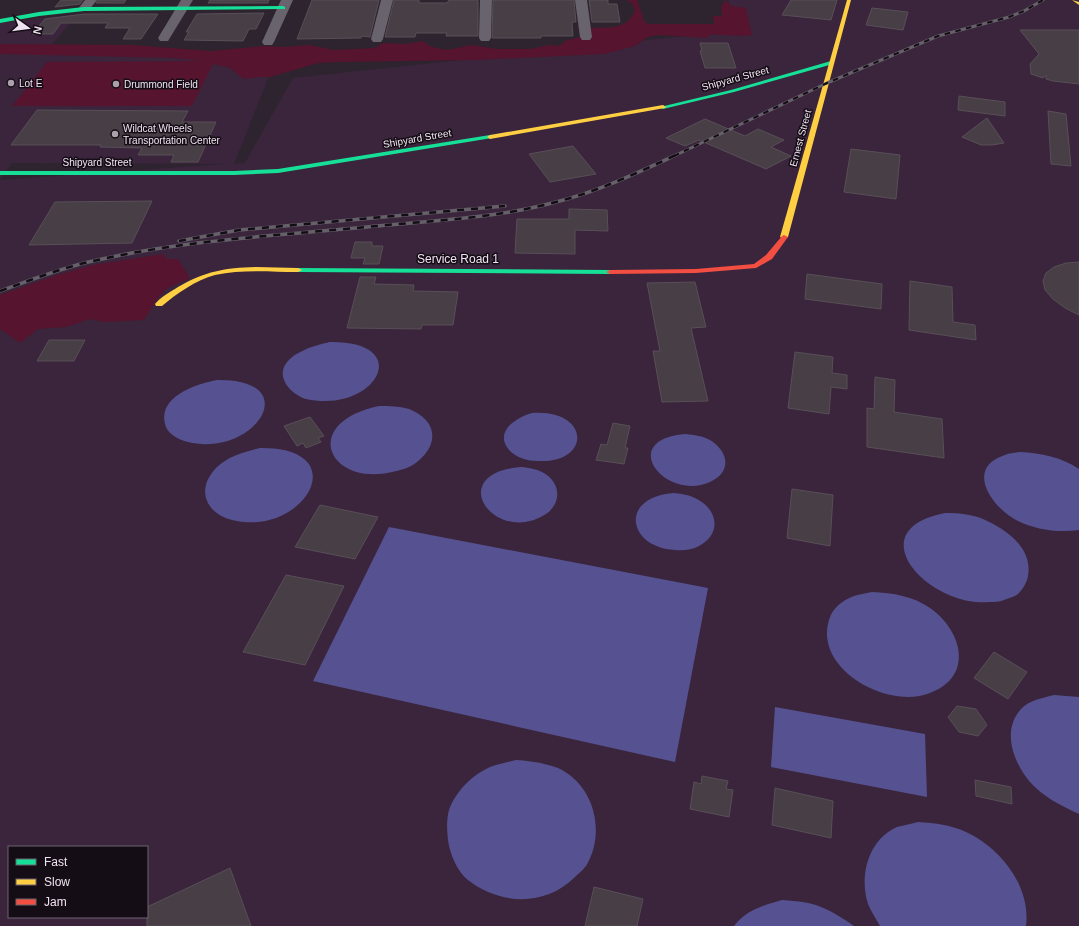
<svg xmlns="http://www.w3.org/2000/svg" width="1079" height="926" font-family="Helvetica,sans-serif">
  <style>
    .built { fill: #3a253c; fill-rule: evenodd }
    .green { fill: #56142e }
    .water { fill: #565292 }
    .building { fill: #473e46; stroke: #594f57 }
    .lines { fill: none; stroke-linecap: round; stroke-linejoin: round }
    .street { fill: #68636d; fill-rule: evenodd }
    .fast { fill: #16e098; fill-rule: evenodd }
    .slow { fill: #ffcf43; fill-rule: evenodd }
    .jam { fill: #f24e42; fill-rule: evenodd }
    .rail-far1-casing { stroke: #656069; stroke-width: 3 }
    .rail-casing { stroke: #656069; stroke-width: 3.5 }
    .rail-far1 { stroke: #150d16; stroke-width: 2; stroke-dasharray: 5.5; stroke-linecap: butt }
    .rail { stroke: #150d16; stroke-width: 2.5; stroke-dasharray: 7; stroke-linecap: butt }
    .poi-dot { fill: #aca0ad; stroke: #150d16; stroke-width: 1.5 }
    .labels { text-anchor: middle; stroke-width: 3; stroke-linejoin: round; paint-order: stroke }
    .far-street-label { font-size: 10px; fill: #f0e3f1; stroke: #150d16 }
    .far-poi-label { font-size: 10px; fill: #f0e3f1; stroke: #150d16; text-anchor: start }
    .street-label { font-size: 12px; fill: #f0e3f1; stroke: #150d16 }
  </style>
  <rect width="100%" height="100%" fill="#2e242f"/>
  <path class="built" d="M729,0H1079V926H0V180L225,164L12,163L0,180V23L78,14L47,50L277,56L234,164L245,163L293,78L732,31L726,14ZM9,847H147V917H9Z"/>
  <g class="green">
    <path d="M626,0H637L645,23L651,24H714L713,16H722L721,7L725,0L732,6L746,8L752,35C738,37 724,34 709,35L707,38L659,35L648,37L635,46L604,54L475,60L340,62L318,63L270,77H259L244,79L230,68L213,64L192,106H12L47,62L201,61L172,58L0,54V44L132,45L211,51L265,46L284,47L309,45L334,50L375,48L383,43L407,44L422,41L432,47L447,50L471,45L497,49H530L549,45L559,46L565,41L580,37L581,27C592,28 616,29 625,23C629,21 632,16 635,11L632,3Z"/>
    <polygon points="163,254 167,259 178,259 190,278 166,289 157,299 144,320 104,322 90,319 66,327 38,329 20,343 0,329 0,295 54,276 93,265"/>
  </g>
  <g class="water">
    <path d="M330,342C416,341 376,414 306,399C296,396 286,388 283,377C279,355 315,345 330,342Z"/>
    <path d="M217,380C307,379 254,458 188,442C179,440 167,434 165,424C158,396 197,384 217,380Z"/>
    <path d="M379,406C389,406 399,406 409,409C437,420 440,444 417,462C410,468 401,470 392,472C329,487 299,423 379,406Z"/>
    <path d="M532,413C591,409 592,464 537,461C528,461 518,458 511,452C492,433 515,418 532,413Z"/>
    <path d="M686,434C694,435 703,436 710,440C729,452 732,472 710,482C665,502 616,439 686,434Z"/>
    <path d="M260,448C357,447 304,538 232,520C205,513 196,489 216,468C228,456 245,452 260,448Z"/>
    <path d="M1020,452C1041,453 1061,457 1079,469V530C1058,533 1036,530 1016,520C992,507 964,468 1005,455C1010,453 1015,453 1020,452Z"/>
    <path d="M522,467C529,468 536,469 542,472C560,481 563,502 546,514C495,547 442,473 522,467Z"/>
    <path d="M674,493C682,494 690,495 697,499C719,511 721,534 699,546C692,550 683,551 675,550C628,548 618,497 674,493Z"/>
    <path d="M945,513C958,513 971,514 983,519C1006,529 1033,548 1028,576C1027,582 1023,589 1018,594C1014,597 1008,598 1004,600C999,602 994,602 989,602C928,607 857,530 945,513Z"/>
    <polygon points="389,527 708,588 675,762 313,681"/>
    <path d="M872,592C893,593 913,596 930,608C964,632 974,679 927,694C886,708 814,669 829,620C832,608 843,600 854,596C860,594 867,593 872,592Z"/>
    <path d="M1054,695L1079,697V814C1062,806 1043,797 1030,782C1014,763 1001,731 1021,709C1029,700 1043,698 1054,695Z"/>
    <polygon points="775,707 925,734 927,797 771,767"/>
    <path d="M516,760C531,761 544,763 558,768C595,785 606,833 586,866C583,870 578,874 575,877C545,907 500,905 468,880C458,872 452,858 449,846C447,835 446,821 449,810C456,790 476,771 496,765C502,763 510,762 516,760Z"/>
    <path d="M918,822C935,823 951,825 966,832C1001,848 1031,887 1026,926H880C876,919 871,911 868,904C859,876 868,840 897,827C904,825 912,824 918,822Z"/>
    <path d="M782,900C816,902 826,907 854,926H734C746,910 764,905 782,900Z"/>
  </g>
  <g class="building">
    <polygon points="61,0 83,0 80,4 55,7"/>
    <polygon points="98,0 126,0 124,3 96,3"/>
    <polygon points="210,0 269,0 268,3 208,3"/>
    <polygon points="312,0 379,0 370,37 362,36 361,38 297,39"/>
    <polygon points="394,0 419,0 419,3 447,3 449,0 478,0 478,36 446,36 447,33 416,33 415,37 385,37"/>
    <polygon points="493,0 574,0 576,22 572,22 573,36 541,36 541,38 492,38"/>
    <polygon points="589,0 608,0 608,4 617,4 620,22 592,22"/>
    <polygon points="791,0 837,0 831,20 782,15"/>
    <polygon points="872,8 908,12 903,30 866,25"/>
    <polygon points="264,13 256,29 249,29 243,41 184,40 189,32 186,32 197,14"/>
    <polygon points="84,14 158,14 141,39 123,39 130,28 105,28 108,23 61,23 53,34 32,34 45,19"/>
    <polygon points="1020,30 1079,30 1079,84 1053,81 1046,79 1046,75 1043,78 1031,74 1030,64 1039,54"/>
    <polygon points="700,43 728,43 736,68 705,68 700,51 702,51"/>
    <polygon points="959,96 1005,102 1005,116 958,110"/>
    <polygon points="37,110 188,111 182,122 216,122 198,162 171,162 174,155 138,155 142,148 100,147 101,145 11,145"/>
    <polygon points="1048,111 1066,114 1071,166 1051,164"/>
    <polygon points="987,118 1004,143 992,145 981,145 962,137"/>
    <polygon points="705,119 745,136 758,129 784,140 771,147 791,156 766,169 699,140 685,146 666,138"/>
    <polygon points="573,146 596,174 550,182 529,154"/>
    <polygon points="851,149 900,155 896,199 844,192"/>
    <polygon points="152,201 132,243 29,245 55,202"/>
    <polygon points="569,209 607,210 608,231 575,230 575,254 515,253 517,219 569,219"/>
    <polygon points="355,242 372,242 372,246 383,246 379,264 363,264 365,258 351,258"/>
    <polygon points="1079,262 1079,315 1065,308 1053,299 1045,290 1043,281 1046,273 1054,267 1066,263"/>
    <polygon points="807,274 882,284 881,309 805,299"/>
    <polygon points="360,277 376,277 374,284 414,285 413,291 458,292 453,325 422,325 421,329 347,328"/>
    <polygon points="910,281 952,287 953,322 975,325 976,340 909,330"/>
    <polygon points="695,282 706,327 691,328 708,401 662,402 653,351 660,351 647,283"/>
    <polygon points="49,340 85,340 74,361 37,361"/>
    <polygon points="795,352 833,357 832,373 847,375 847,389 831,387 829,414 788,408"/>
    <polygon points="875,377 895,380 894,412 942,419 944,458 867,447 867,408 874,409"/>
    <polygon points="310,417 324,436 318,438 321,442 306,448 303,443 297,446 284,426"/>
    <polygon points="613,423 630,426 625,448 628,448 624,464 596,460 601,444 607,445"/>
    <polygon points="792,489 833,495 830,546 787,538"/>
    <polygon points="320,505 378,517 355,559 295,547"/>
    <polygon points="286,575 344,586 305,665 243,652"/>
    <polygon points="994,652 1027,672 1008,699 974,678"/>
    <polygon points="957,706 976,709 987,725 978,736 959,732 948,717"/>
    <polygon points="702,776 728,781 726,789 733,790 729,817 690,809 694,782 701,784"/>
    <polygon points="975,780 1011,787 1012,804 976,796"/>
    <polygon points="775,788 833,801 831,838 772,825"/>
    <polygon points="230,868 251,926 147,926 147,907"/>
    <polygon points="594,887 643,899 637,926 585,926"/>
  </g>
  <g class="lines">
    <g class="street">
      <polygon points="85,0 97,0 88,11 80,11 78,9"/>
      <polygon points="181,0 193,0 168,41 160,41 158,38"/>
      <polygon points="281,0 293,0 274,42 272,45 264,45 262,42"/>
      <polygon points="381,0 393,0 383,39 381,42 373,42 371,39"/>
      <polygon points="480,0 492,0 491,38 489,41 481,41 479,38"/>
      <polygon points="575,0 587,0 592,37 590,40 582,40 580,37"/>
    </g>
    <g class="fast">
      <polygon points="283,6 285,7 285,9 84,11 39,16 0,23 0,19 39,12 84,7"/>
      <polygon points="831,61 833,62 833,64 734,92 663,109 660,107 731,90"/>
      <polygon points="490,135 493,137 492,138 278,173 234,175 0,175 0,171 234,171 278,169"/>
      <polygon points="295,268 610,270 614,272 610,274 298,272 294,270"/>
    </g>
    <g class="slow">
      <polygon points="847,0 851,0 788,237 786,238 782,238 780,237"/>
      <polygon points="1072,0 1079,2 1079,5"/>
      <polygon points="663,105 666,107 665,108 490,139 487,137 490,135"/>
      <path d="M256,267L298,268L302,270L298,272C271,272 242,269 215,275C196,280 176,294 162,306H156L155,304C161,297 170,292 178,287C206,271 224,268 256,267Z"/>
    </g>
    <polygon class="jam" points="784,235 788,237 772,259 756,268 696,273 610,274 606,272 610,270 696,269 754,264 766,255 782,236"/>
    <defs>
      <polyline id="rail-far1" points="674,156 827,83 938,36 1009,17 1024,11 1043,0"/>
      <g id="rail">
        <polyline points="179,241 239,230 505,206"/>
        <path d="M0,291C31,280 61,268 93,261C189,239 289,235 387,225C444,220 501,217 556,202C599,191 637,173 676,155"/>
      </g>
    </defs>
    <use href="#rail-far1" class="rail-far1-casing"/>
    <use href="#rail" class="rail-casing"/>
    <use href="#rail-far1" class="rail-far1"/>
    <use href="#rail" class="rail"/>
  </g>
  <g class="poi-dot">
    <circle cx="11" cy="83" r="4"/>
    <circle cx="116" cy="84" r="4"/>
    <circle cx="115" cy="134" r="4"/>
  </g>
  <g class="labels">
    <g class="far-street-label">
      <text transform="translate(735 78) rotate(-15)" y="4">Shipyard Street</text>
      <text transform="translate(417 138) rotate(-10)" y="4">Shipyard Street</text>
      <text transform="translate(800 138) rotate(-75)" y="4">Ernest Street</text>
      <text x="97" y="166">Shipyard Street</text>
    </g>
    <g class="far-poi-label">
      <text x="19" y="87">Lot E</text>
      <text x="124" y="88">Drummond Field</text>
      <text x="123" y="132">Wildcat Wheels<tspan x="123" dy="12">Transportation Center</tspan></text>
    </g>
    <g class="street-label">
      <text x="458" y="263">Service Road 1</text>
    </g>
  </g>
  <rect x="8" y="846" width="140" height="72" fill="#150d16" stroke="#6d636e"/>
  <rect x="16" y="859" width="20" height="6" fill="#16e098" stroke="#6d636e"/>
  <text x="44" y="866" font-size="12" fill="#f0e3f1">Fast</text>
  <rect x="16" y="879" width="20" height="6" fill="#ffcf43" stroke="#6d636e"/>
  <text x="44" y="886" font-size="12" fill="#f0e3f1">Slow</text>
  <rect x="16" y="899" width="20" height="6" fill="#f24e42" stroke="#6d636e"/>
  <text x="44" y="906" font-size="12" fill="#f0e3f1">Jam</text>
  <g transform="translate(28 28) rotate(104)" stroke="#150d16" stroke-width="3" paint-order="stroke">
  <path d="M0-3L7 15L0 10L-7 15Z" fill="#f0e3f1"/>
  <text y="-6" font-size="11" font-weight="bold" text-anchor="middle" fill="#f0e3f1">N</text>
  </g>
</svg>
